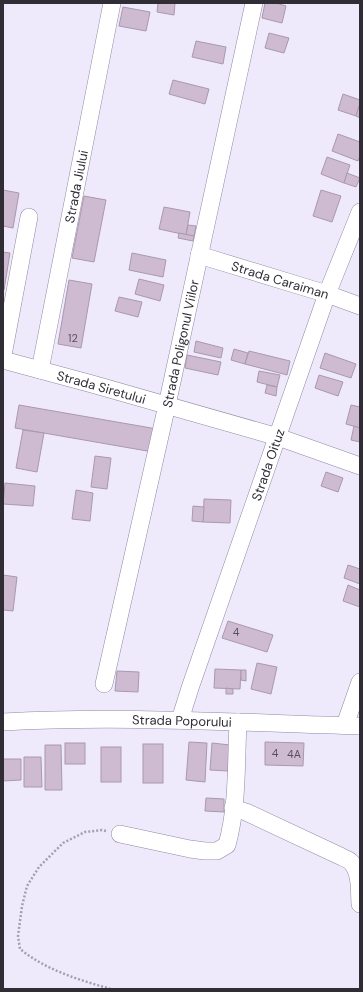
<svg xmlns="http://www.w3.org/2000/svg" width="363" height="992" font-family="'DM Sans',sans-serif">
  <style>
    .building { fill: #cebbd2; stroke: #aa98ae }
    .lines { fill: none; stroke-linecap: round; stroke-linejoin: round }
    .minor-casing { stroke: #9189a3; stroke-width: 18 }
    .path { stroke: #a39fae; stroke-width: 2.5; stroke-dasharray: 2 2; stroke-linecap: butt }
    .minor { stroke: #fff; stroke-width: 17 }
    .labels { text-anchor: middle; stroke-width: 3; stroke-linejoin: round; paint-order: stroke }
    .number-label { font-size: 11px; fill: #58505e }
    .street-label { font-size: 13px; fill: #302d37; stroke: #fbf9ff }
  </style>
  <rect width="100%" height="100%" fill="#eeeafb"/>
  <g class="building">
    <polygon points="158,3 175,3 174,15 157,12"/>
    <polygon points="265,3 276,3 286,6 282,23 262,18"/>
    <polygon points="123,7 150,12 146,31 119,26"/>
    <polygon points="269,33 289,38 284,53 265,48"/>
    <polygon points="196,41 226,47 223,64 192,57"/>
    <polygon points="173,80 209,89 205,104 169,94"/>
    <polygon points="343,94 360,100 360,104 356,116 338,110"/>
    <polygon points="359,106 360,107 360,118 356,116"/>
    <polygon points="338,134 360,142 360,156 358,161 332,151"/>
    <polygon points="327,157 350,165 344,183 321,174"/>
    <polygon points="347,173 360,178 356,187 344,183"/>
    <polygon points="3,190 19,193 13,228 3,226"/>
    <polygon points="321,190 341,196 332,222 313,216"/>
    <polygon points="84,196 106,200 94,262 72,258"/>
    <polygon points="164,207 190,212 186,235 159,229"/>
    <polygon points="188,225 196,226 194,236 186,235"/>
    <polygon points="179,233 194,236 193,241 178,238"/>
    <polygon points="3,252 10,253 4,290 3,290"/>
    <polygon points="132,253 166,260 163,277 129,270"/>
    <polygon points="139,279 164,285 160,301 135,294"/>
    <polygon points="69,280 92,284 81,348 58,344"/>
    <polygon points="119,297 142,302 138,317 115,311"/>
    <polygon points="196,341 223,348 221,358 194,352"/>
    <polygon points="234,349 248,353 245,364 231,360"/>
    <polygon points="249,351 290,361 287,375 245,364"/>
    <polygon points="325,353 356,364 351,378 320,368"/>
    <polygon points="187,355 221,362 218,375 185,368"/>
    <polygon points="259,371 280,375 277,387 257,382"/>
    <polygon points="319,375 343,382 338,396 315,388"/>
    <polygon points="267,385 277,387 276,396 265,393"/>
    <polygon points="19,405 157,429 153,452 15,428"/>
    <polygon points="351,405 360,407 360,428 346,424"/>
    <polygon points="354,426 360,428 360,442 351,440"/>
    <polygon points="23,430 44,433 37,472 16,468"/>
    <polygon points="95,456 111,458 107,489 91,487"/>
    <polygon points="326,472 343,478 338,492 321,486"/>
    <polygon points="5,483 35,486 33,506 3,504"/>
    <polygon points="76,490 93,493 90,521 72,519"/>
    <polygon points="204,499 231,500 230,523 203,522"/>
    <polygon points="193,506 204,507 203,522 192,521"/>
    <polygon points="348,565 360,569 360,584 344,578"/>
    <polygon points="3,575 17,577 13,611 3,610"/>
    <polygon points="348,585 360,590 360,607 343,601"/>
    <polygon points="228,621 273,635 267,652 222,638"/>
    <polygon points="257,663 277,667 271,694 251,689"/>
    <polygon points="215,669 241,670 240,689 214,688"/>
    <polygon points="241,670 246,670 246,681 241,680"/>
    <polygon points="117,671 139,672 138,692 115,691"/>
    <polygon points="226,688 233,689 233,694 226,694"/>
    <polygon points="189,742 207,743 205,782 186,780"/>
    <polygon points="265,742 304,743 303,766 265,765"/>
    <rect x="65" y="743" width="20" height="21"/>
    <polygon points="212,743 230,745 228,771 210,770"/>
    <rect x="143" y="744" width="20" height="39"/>
    <polygon points="45,745 61,745 62,790 45,790"/>
    <rect x="101" y="747" width="20" height="35"/>
    <polygon points="24,757 41,757 42,787 24,787"/>
    <polygon points="3,759 21,759 21,780 3,781"/>
    <polygon points="206,798 224,799 224,812 205,811"/>
  </g>
  <g class="lines">
    <defs>
      <g id="minor">
        <path id="s1" d="M199,255L327,294L360,306"/>
        <polyline points="3,355 29,217"/>
        <path id="s2" d="M3,360L92,384L278,437L360,466"/>
        <path id="s3" d="M40,370L112,3"/>
        <path id="s4" d="M104,684L167,405L254,3"/>
        <path id="s5" d="M180,720L190,688L327,294L360,212"/>
        <path id="s6" d="M3,722C122,715 241,723 360,726"/>
        <polyline points="345,725 360,682"/>
        <path d="M233,808L246,812L340,856C343,858 348,859 351,862C361,873 359,890 360,904"/>
        <path d="M120,834L190,849L205,851H217L227,845C238,805 236,762 238,722"/>
      </g>
    </defs>
    <use href="#minor" class="minor-casing"/>
    <path class="path" d="M106,831L102,830L85,832L63,843L39,867L27,886L22,906L18,936L20,949C46,970 79,980 111,989"/>
    <use href="#minor" class="minor"/>
  </g>
  <g class="labels">
    <g class="number-label">
      <text x="73" y="342">12</text>
      <text x="236" y="636">4</text>
      <text x="275" y="757">4</text>
      <text x="294" y="758">4A</text>
    </g>
    <g class="street-label">
      <text dy="5" stroke="none"><textPath href="#s3" startOffset="187">Strada Jiului</textPath></text>
      <text dy="5" stroke="none"><textPath href="#s1" startOffset="85">Strada Caraiman</textPath></text>
      <text dy="5" stroke="none"><textPath href="#s4" startOffset="349">Strada Poligonul Viilor</textPath></text>
      <text dy="5" stroke="none"><textPath href="#s2" startOffset="102">Strada Siretului</textPath></text>
      <text dy="5" stroke="none"><textPath href="#s5" startOffset="270">Strada Oituz</textPath></text>
      <text dy="5" stroke="none"><textPath href="#s6" startOffset="179">Strada Poporului</textPath></text>
    </g>
  </g>
  <rect width="363" height="992" fill="none" stroke="#302d37" stroke-width="8"/>
</svg>
